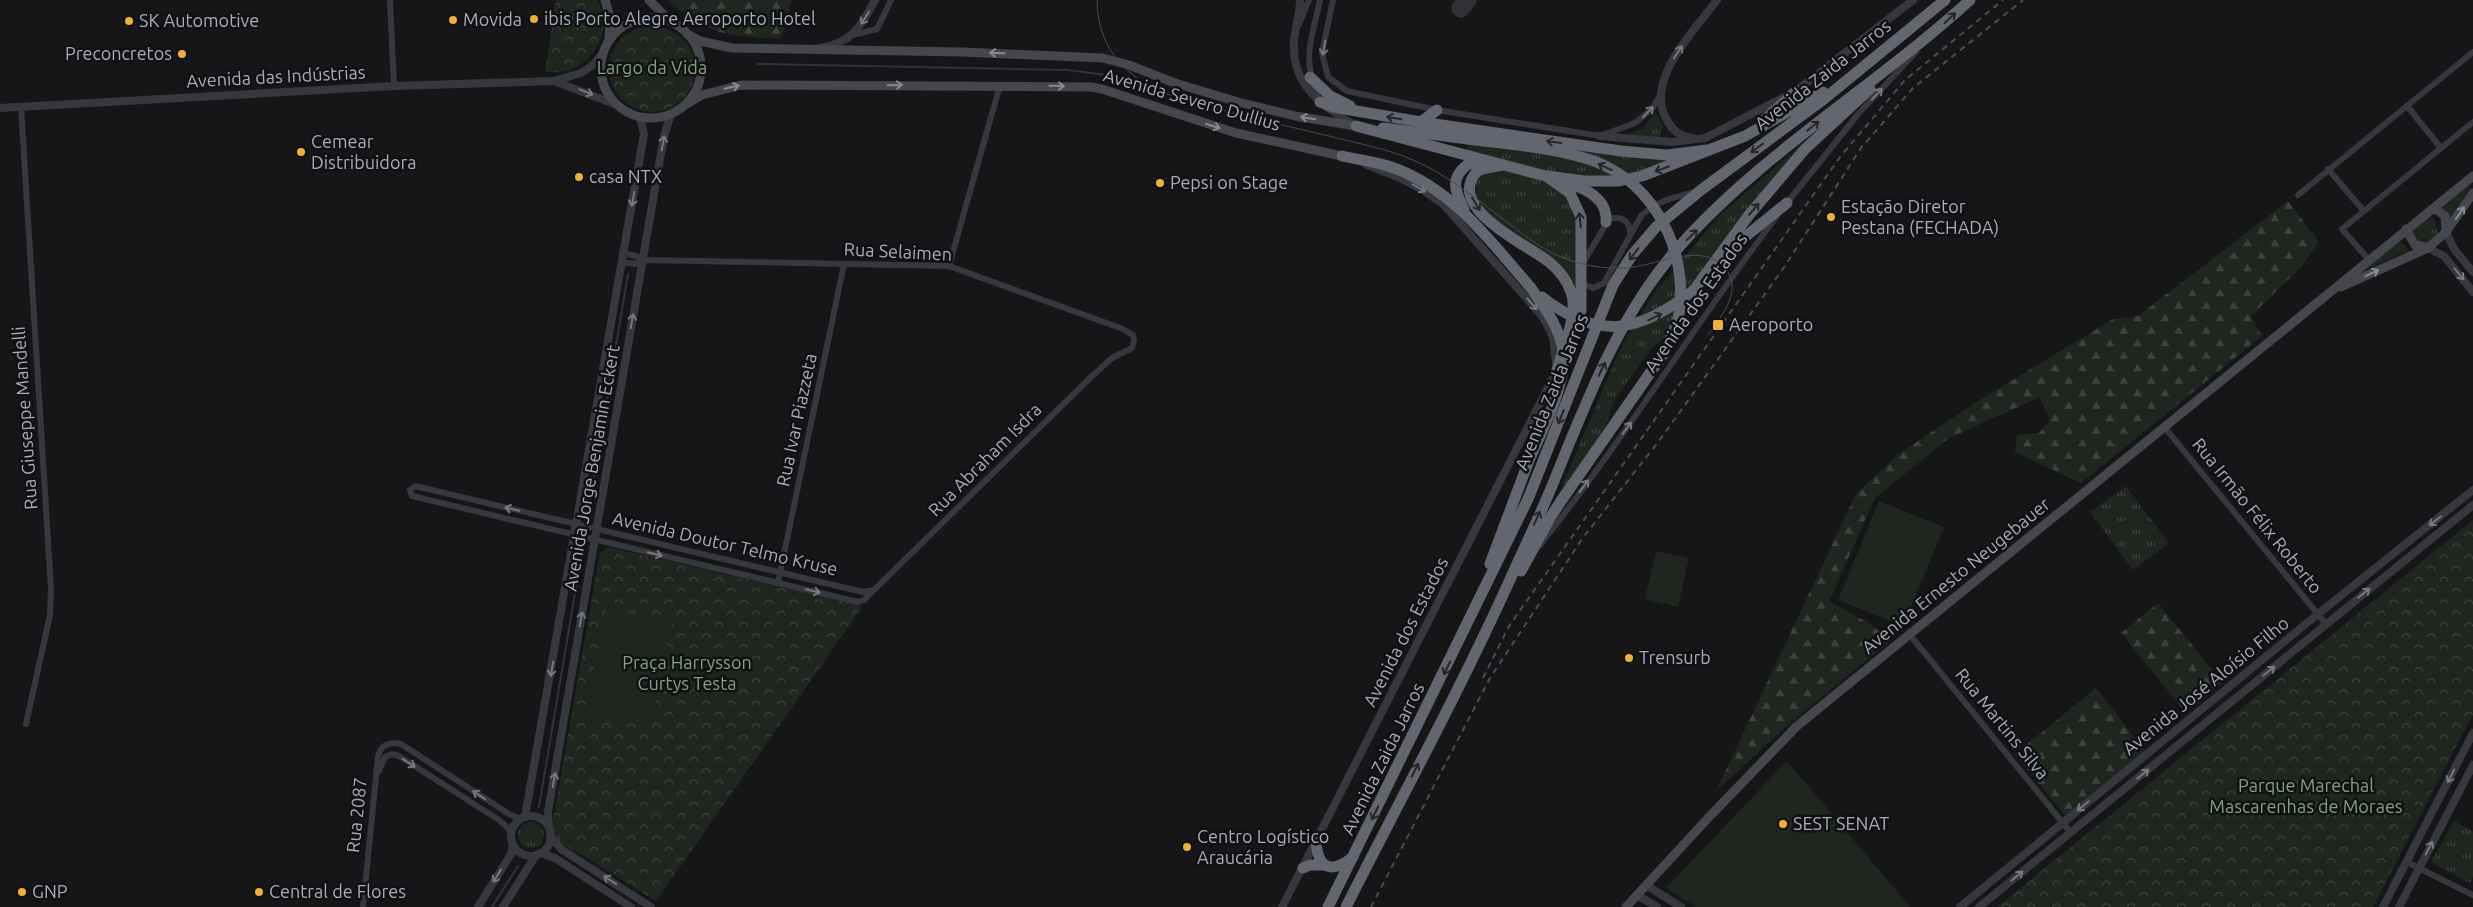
<svg xmlns="http://www.w3.org/2000/svg" width="2473" height="907" font-family="Ubuntu,sans-serif">
  <style>
    .grass { fill: url(#grass-tufts) }
    .forest { fill: url(#forest-firs) }
    .park { fill: url(#park-crowns) }
    .pitch { fill: #1e261f }
    .lines { fill: none; stroke-linecap: round; stroke-linejoin: round }
    .stream { stroke: #2c353c; stroke-width: 2 }
    .taxiway { stroke: #303135; stroke-width: 19 }
    .minor { stroke: #37383d; stroke-width: 6 }
    .tertiary { stroke: #37383d; stroke-width: 8 }
    .secondary { stroke: #45474d; stroke-width: 9 }
    .motorway { stroke: #63666e; stroke-width: 11 }
    .tram { stroke: #4a4c52; stroke-width: 1 }
    .rail { stroke: #4a4c52; stroke-width: 2; stroke-dasharray: 6 5; stroke-linecap: butt }
    .motorway-bridge { stroke: #63666e; stroke-width: 11 }
    .oneway { stroke: #757881 }
    .oneway2 { stroke: #26262a }
    .oneway3 { stroke: #858993 }
    .poi-dot { fill: #f2b134; stroke: #111113; stroke-width: 2 }
    .labels { text-anchor: middle; stroke-width: 5; stroke-linejoin: round; paint-order: stroke }
    .poi-label { font-size: 18px; fill: #a8adb8; stroke: #111113; text-anchor: start }
    .park-label { font-size: 18px; fill: #7fa381; stroke: #111113 }
    .street-label { font-size: 18px; fill: #a8adb8; stroke: #111113 }
  </style>
  <defs>
    <pattern id="grass-tufts" width="24" height="20" patternUnits="userSpaceOnUse" patternTransform="scale(1.25)"><rect width="24" height="20" fill="#1e261f"/><path d="M3 7l-1-3M5 7V3M7 7l1-3M15 17l-1-3M17 17v-4M19 17l1-3" fill="none" stroke="#3c433d"/></pattern>
    <pattern id="forest-firs" width="22" height="20" patternUnits="userSpaceOnUse" patternTransform="scale(1.25)"><rect width="22" height="20" fill="#1e261f"/><path d="M5 1l3.5 6h-7zM16 11l3.5 6h-7z" fill="#3c433d"/></pattern>
    <pattern id="park-crowns" width="20" height="18" patternUnits="userSpaceOnUse" patternTransform="scale(1.25)"><rect width="20" height="18" fill="#1e261f"/><path d="M2 6a3 3 0 1 1 6 0M12 15a3 3 0 1 1 6 0" fill="none" stroke="#3c433d"/></pattern>
  </defs>
  <rect width="100%" height="100%" fill="#161618"/>
  <g class="grass">
    <polygon points="1655,112 1664,126 1661,130 1661,139 1625,136 1644,127"/>
    <polygon points="1812,135 1693,285 1667,335 1651,349 1614,401 1605,430 1557,498 1620,349 1654,293 1721,214"/>
    <path d="M1468,136L1677,157C1655,167 1629,180 1605,180C1558,179 1511,161 1467,150Z"/>
    <polygon points="1507,168 1536,176 1555,186 1567,195 1577,214 1578,308 1568,274 1485,213 1476,198 1476,182 1483,173"/>
    <polygon points="2473,181 2473,182 2449,223 2439,206"/>
    <polygon points="2428,216 2435,220 2438,237 2428,244 2419,242 2414,232 2416,225"/>
    <polygon points="2399,240 2409,250 2363,271"/>
    <polygon points="2126,486 2169,543 2133,570 2090,512"/>
    <polygon points="2454,821 2473,831 2473,876 2470,883 2431,862"/>
    <circle cx="531" cy="835" r="13"/>
  </g>
  <g class="forest">
    <path d="M668,0H792L781,38C736,39 701,33 668,0Z"/>
    <polygon points="2288,201 2319,242 2301,267 2251,316 2262,336 2081,483 2015,452 2017,435 2039,433 2050,420 2040,397 1949,438 1875,498 1829,601 1867,622 1891,640 1787,726 1716,791 1856,494 1897,455 1975,403 2113,319 2138,316"/>
    <polygon points="2158,603 2223,683 2186,713 2121,633"/>
    <polygon points="2096,688 2146,752 2066,817 2015,754"/>
  </g>
  <g class="park">
    <path d="M556,0H597C612,24 600,55 576,67C567,72 555,72 545,72Z"/>
    <circle cx="652" cy="69" r="43"/>
    <polygon points="2473,520 2473,714 2373,907 1997,907"/>
    <polygon points="608,547 863,606 656,901 560,842 554,831 553,820 600,553"/>
  </g>
  <g class="pitch">
    <polygon points="1879,501 1944,527 1903,626 1838,600"/>
    <polygon points="1656,551 1689,558 1678,607 1645,599"/>
    <polygon points="606,609 672,623 650,727 584,714"/>
    <polygon points="1787,761 1910,907 1696,907 1666,888"/>
  </g>
  <g class="lines">
    <g class="stream">
      <polyline points="758,64 1068,70 1106,75 1143,88"/>
      <polyline points="588,513 628,274"/>
      <polyline points="539,807 582,551"/>
      <polyline points="492,907 518,866"/>
    </g>
    <polyline class="taxiway" points="1461,8 1467,0"/>
    <g class="minor">
      <polyline points="390,0 394,86"/>
      <polyline points="1333,0 1322,53 1328,77 1347,91 1437,110 1600,136 1635,123 1652,109 1659,97"/>
      <polyline points="1299,24 1309,0"/>
      <polyline points="853,35 877,29 891,0"/>
      <path d="M1318,98C1302,56 1311,42 1320,0"/>
      <polyline points="2407,106 2441,148"/>
      <polyline points="21,107 51,589 50,615 26,724"/>
      <polyline points="2328,169 2364,211"/>
      <polyline points="2298,195 2473,52"/>
      <polyline points="1786,204 1859,113 1916,52"/>
      <polyline points="623,253 636,256 643,260 949,266 1123,329 1133,335 1134,341 1132,348 1112,358 1091,377 874,590 864,600 858,602 412,496 410,490 415,486 863,592 874,590"/>
      <polyline points="2369,260 2342,229 2473,122"/>
      <polyline points="622,262 635,264 643,260"/>
      <path d="M1583,263L1609,219C1621,216 1630,220 1630,233"/>
      <polyline points="949,266 1000,85"/>
      <path d="M1582,281L1586,285L1593,288L1604,283L1641,216C1657,201 1674,197 1695,192"/>
      <polyline points="2165,428 2326,624"/>
      <path d="M1539,546C1624,440 1695,324 1777,216"/>
      <polyline points="778,583 844,264"/>
      <polyline points="1910,635 2071,833"/>
      <polyline points="379,771 385,757 392,754 399,756 499,820 509,829 511,837"/>
      <polyline points="2407,862 2473,895"/>
      <path d="M363,907L378,756C382,744 389,742 401,744L509,814L521,819"/>
    </g>
    <g class="tertiary">
      <path d="M1300,0C1300,14 1295,28 1294,42C1291,84 1322,107 1355,125"/>
      <path d="M819,48C851,44 861,27 875,0"/>
      <polyline points="554,81 617,105"/>
      <polyline points="0,108 394,86 554,81 581,73 593,65 603,53"/>
      <polyline points="1600,136 1672,142 1705,138 1796,91 1913,0"/>
      <path d="M1693,138C1682,137 1673,131 1668,122C1642,82 1694,31 1717,0"/>
      <polyline points="2446,232 2454,249 2473,272"/>
      <polyline points="2428,248 2444,256 2473,292"/>
      <circle cx="531" cy="836" r="20"/>
      <polyline points="525,817 644,134 640,117"/>
      <polyline points="549,828 548,812 664,136 671,114"/>
      <polyline points="550,835 561,849 651,907"/>
      <polyline points="540,853 555,858 631,907"/>
      <polyline points="1646,885 1681,907"/>
      <polyline points="1637,895 1657,907"/>
      <polyline points="478,907 511,854 513,845"/>
      <polyline points="503,907 536,855"/>
      <polyline points="1282,907 1557,370 1553,337 1543,317 1444,205 1423,190 1400,178 1367,165"/>
      <polyline points="1960,907 2318,614 2473,490"/>
      <polyline points="1979,907 2473,505"/>
      <polyline points="2383,907 2473,733"/>
      <polyline points="2399,907 2473,765"/>
    </g>
    <g class="secondary">
      <polyline points="605,0 610,17 609,40"/>
      <polyline points="649,0 669,20"/>
      <circle cx="651" cy="68" r="50"/>
      <polyline points="687,34 700,41 732,48 962,52 1103,58 1129,65 1175,83 1238,102 1295,116 1356,126"/>
      <polyline points="687,104 702,95 741,85 1091,87 1102,89 1236,133 1342,156"/>
      <polyline points="2431,210 2437,210 2445,216 2446,232"/>
      <polyline points="2406,229 2415,245 2428,248"/>
      <polyline points="2341,287 2428,248 2446,232 2473,193"/>
      <polyline points="1626,907 1710,816 1797,726 2473,176"/>
    </g>
    <g class="motorway">
      <polyline points="1310,77 1330,96 1350,106"/>
      <polyline points="1320,102 1333,107 1421,122 1621,151 1667,155 1707,150"/>
      <polyline points="1421,122 1437,110"/>
      <polyline points="1762,122 1796,91"/>
      <polyline points="1356,126 1553,178"/>
      <polyline points="1383,128 1468,139"/>
      <path d="M1342,156C1359,160 1378,162 1394,168C1454,190 1491,242 1531,288"/>
      <path d="M1503,165C1496,167 1487,167 1480,170C1475,172 1473,176 1471,181C1458,214 1529,246 1549,262C1559,270 1567,280 1571,292C1579,312 1563,349 1557,370"/>
      <polyline points="1547,176 1584,181 1619,181 1642,176 1745,136 1823,92"/>
      <polyline points="1549,178 1570,193 1581,217 1581,311"/>
      <path d="M1570,184C1589,190 1608,200 1606,222"/>
      <path d="M1464,210C1455,190 1449,179 1468,164L1484,163"/>
      <polyline points="1730,249 1787,203"/>
      <polyline points="1694,290 1749,215 1805,149 1870,89"/>
      <polyline points="1490,564 1528,463"/>
      <polyline points="1521,571 1550,518 1561,501"/>
      <path d="M1316,843C1319,872 1334,872 1353,857"/>
      <polyline points="1303,868 1310,865 1325,865"/>
      <polyline points="1328,907 1528,499 1613,285 1632,255 1656,227 1701,190 1824,99 1945,0"/>
      <path d="M1346,907C1400,800 1458,694 1508,584C1523,550 1540,516 1554,481C1587,400 1619,315 1678,248C1763,152 1876,86 1970,0"/>
    </g>
    <path class="tram" d="M1097,0C1097,44 1122,74 1161,92C1217,111 1276,123 1333,137C1360,144 1388,149 1413,160C1448,175 1478,200 1508,223C1527,237 1545,252 1569,260C1586,266 1606,269 1624,268C1654,267 1698,242 1722,265C1746,288 1722,315 1708,335"/>
    <g class="rail">
      <polyline points="1483,678 1509,626 1840,157 1905,80 2003,0"/>
      <polyline points="1371,907 1490,678 1582,539 1659,441 1785,266 1861,148 1913,88 2023,0"/>
    </g>
    <g class="motorway-bridge">
      <path d="M1468,139C1504,144 1547,147 1581,157C1647,174 1686,240 1680,306C1679,323 1670,338 1664,353L1561,501"/>
      <path d="M1542,297C1599,342 1641,332 1694,290"/>
      <path d="M1528,463C1541,432 1568,383 1563,350C1559,326 1544,307 1531,288"/>
    </g>
  </g>
  <defs><path id="oneway-shaft" d="M-6 0H5M1.5-3L5.5 0L1.5 3" fill="none" stroke-width="1.6" stroke-linecap="round" stroke-linejoin="round" transform="scale(1.25)"/></defs>
  <g class="oneway">
    <use href="#oneway-shaft" transform="translate(865 18) rotate(122)"/>
    <use href="#oneway-shaft" transform="translate(1324 48) rotate(99)"/>
    <use href="#oneway-shaft" transform="translate(1678 52) rotate(-57)"/>
    <use href="#oneway-shaft" transform="translate(586 92) rotate(22)"/>
    <use href="#oneway-shaft" transform="translate(1877 94) rotate(-47)"/>
    <use href="#oneway-shaft" transform="translate(1648 112) rotate(-47)"/>
    <use href="#oneway-shaft" transform="translate(663 143) rotate(-80)"/>
    <use href="#oneway-shaft" transform="translate(1419 188) rotate(30)"/>
    <use href="#oneway-shaft" transform="translate(633 199) rotate(100)"/>
    <use href="#oneway-shaft" transform="translate(2459 274) rotate(51)"/>
    <use href="#oneway-shaft" transform="translate(1532 304) rotate(49)"/>
    <use href="#oneway-shaft" transform="translate(632 321) rotate(-80)"/>
    <use href="#oneway-shaft" transform="translate(1627 428) rotate(-54)"/>
    <use href="#oneway-shaft" transform="translate(1584 486) rotate(-54)"/>
    <use href="#oneway-shaft" transform="translate(512 509) rotate(-167)"/>
    <use href="#oneway-shaft" transform="translate(2435 521) rotate(141)"/>
    <use href="#oneway-shaft" transform="translate(655 554) rotate(13)"/>
    <use href="#oneway-shaft" transform="translate(813 591) rotate(13)"/>
    <use href="#oneway-shaft" transform="translate(2364 593) rotate(-39)"/>
    <use href="#oneway-shaft" transform="translate(581 619) rotate(-80)"/>
    <use href="#oneway-shaft" transform="translate(552 669) rotate(100)"/>
    <use href="#oneway-shaft" transform="translate(2269 671) rotate(-39)"/>
    <use href="#oneway-shaft" transform="translate(409 763) rotate(33)"/>
    <use href="#oneway-shaft" transform="translate(2143 774) rotate(-39)"/>
    <use href="#oneway-shaft" transform="translate(2451 776) rotate(117)"/>
    <use href="#oneway-shaft" transform="translate(554 780) rotate(-80)"/>
    <use href="#oneway-shaft" transform="translate(479 795) rotate(-147)"/>
    <use href="#oneway-shaft" transform="translate(2083 806) rotate(141)"/>
    <use href="#oneway-shaft" transform="translate(2429 848) rotate(-62)"/>
    <use href="#oneway-shaft" transform="translate(497 876) rotate(122)"/>
    <use href="#oneway-shaft" transform="translate(2017 876) rotate(-39)"/>
    <use href="#oneway-shaft" transform="translate(610 880) rotate(-147)"/>
  </g>
  <g class="oneway2">
    <use href="#oneway-shaft" transform="translate(1950 18) rotate(-43)"/>
    <use href="#oneway-shaft" transform="translate(1394 118) rotate(-170)"/>
    <use href="#oneway-shaft" transform="translate(1813 126) rotate(-39)"/>
    <use href="#oneway-shaft" transform="translate(1554 142) rotate(-172)"/>
    <use href="#oneway-shaft" transform="translate(1757 148) rotate(143)"/>
    <use href="#oneway-shaft" transform="translate(1605 167) rotate(-156)"/>
    <use href="#oneway-shaft" transform="translate(1662 169) rotate(160)"/>
    <use href="#oneway-shaft" transform="translate(1476 204) rotate(58)"/>
    <use href="#oneway-shaft" transform="translate(1754 209) rotate(-50)"/>
    <use href="#oneway-shaft" transform="translate(1580 220) rotate(-96)"/>
    <use href="#oneway-shaft" transform="translate(1692 235) rotate(-45)"/>
    <use href="#oneway-shaft" transform="translate(1634 254) rotate(127)"/>
    <use href="#oneway-shaft" transform="translate(1655 317) rotate(-26)"/>
    <use href="#oneway-shaft" transform="translate(1602 369) rotate(-65)"/>
    <use href="#oneway-shaft" transform="translate(1561 417) rotate(112)"/>
    <use href="#oneway-shaft" transform="translate(1537 518) rotate(-66)"/>
    <use href="#oneway-shaft" transform="translate(1447 668) rotate(116)"/>
    <use href="#oneway-shaft" transform="translate(1415 770) rotate(-63)"/>
    <use href="#oneway-shaft" transform="translate(1375 813) rotate(116)"/>
  </g>
  <g class="oneway3">
    <use href="#oneway-shaft" transform="translate(997 53) rotate(-178)"/>
    <use href="#oneway-shaft" transform="translate(895 85) rotate(-1)"/>
    <use href="#oneway-shaft" transform="translate(1057 86) rotate(1)"/>
    <use href="#oneway-shaft" transform="translate(732 87) rotate(-13)"/>
    <use href="#oneway-shaft" transform="translate(1308 118) rotate(-170)"/>
    <use href="#oneway-shaft" transform="translate(1213 126) rotate(18)"/>
    <use href="#oneway-shaft" transform="translate(2460 213) rotate(-56)"/>
    <use href="#oneway-shaft" transform="translate(2372 273) rotate(-26)"/>
  </g>
  <g class="poi-dot">
    <circle cx="534" cy="19" r="5"/>
    <circle cx="453" cy="20" r="5"/>
    <circle cx="129" cy="21" r="5"/>
    <circle cx="182" cy="54" r="5"/>
    <circle cx="301" cy="152" r="5"/>
    <circle cx="579" cy="177" r="5"/>
    <circle cx="1160" cy="183" r="5"/>
    <circle cx="1831" cy="217" r="5"/>
    <rect x="1712" y="319" width="12" height="12" rx="2.5"/>
    <circle cx="1629" cy="658" r="5"/>
    <circle cx="1783" cy="824" r="5"/>
    <circle cx="1187" cy="847" r="5"/>
    <circle cx="22" cy="892" r="5"/>
    <circle cx="259" cy="892" r="5"/>
  </g>
  <g class="labels">
    <g class="poi-label">
      <text x="544" y="25">ibis Porto Alegre Aeroporto Hotel</text>
      <text x="463" y="26">Movida</text>
      <text x="139" y="27">SK Automotive</text>
      <text x="172" y="60" text-anchor="end">Preconcretos</text>
      <text x="311" y="148">Cemear<tspan x="311" dy="21">Distribuidora</tspan></text>
      <text x="589" y="183">casa NTX</text>
      <text x="1170" y="189">Pepsi on Stage</text>
      <text x="1841" y="213">Estação Diretor<tspan x="1841" dy="21">Pestana (FECHADA)</tspan></text>
      <text x="1729" y="331">Aeroporto</text>
      <text x="1639" y="664">Trensurb</text>
      <text x="1793" y="830">SEST SENAT</text>
      <text x="1197" y="843">Centro Logístico<tspan x="1197" dy="21">Araucária</tspan></text>
      <text x="32" y="898">GNP</text>
      <text x="269" y="898">Central de Flores</text>
    </g>
    <g class="park-label">
      <text x="652" y="74">Largo da Vida</text>
      <text x="687" y="669">Praça Harrysson<tspan x="687" dy="21">Curtys Testa</tspan></text>
      <text x="2306" y="792">Parque Marechal<tspan x="2306" dy="21">Mascarenhas de Moraes</tspan></text>
    </g>
    <g class="street-label">
      <text transform="translate(1823 75) rotate(-38)" y="6">Avenida Zaida Jarros</text>
      <text transform="translate(276 77) rotate(-3)" y="6">Avenida das Indústrias</text>
      <text transform="translate(1192 100) rotate(16)" y="6">Avenida Severo Dullius</text>
      <text transform="translate(898 252) rotate(3)" y="6">Rua Selaimen</text>
      <text transform="translate(1696 303) rotate(-55)" y="6">Avenida dos Estados</text>
      <text transform="translate(1552 392) rotate(-68)" y="6">Avenida Zaida Jarros</text>
      <text transform="translate(25 418) rotate(-94)" y="6">Rua Giuseppe Mandelli</text>
      <text transform="translate(797 420) rotate(-78)" y="6">Rua Ivar Piazzeta</text>
      <text transform="translate(985 460) rotate(-45)" y="6">Rua Abraham Isdra</text>
      <text transform="translate(592 468) rotate(-80)" y="6">Avenida Jorge Benjamin Eckert</text>
      <text transform="translate(2257 516) rotate(51)" y="6">Rua Irmão Félix Roberto</text>
      <text transform="translate(725 544) rotate(13)" y="6">Avenida Doutor Telmo Kruse</text>
      <text transform="translate(1956 576) rotate(-39)" y="6">Avenida Ernesto Neugebauer</text>
      <text transform="translate(1406 632) rotate(-63)" y="6">Avenida dos Estados</text>
      <text transform="translate(2206 686) rotate(-39)" y="6">Avenida José Aloísio Filho</text>
      <text transform="translate(2002 724) rotate(51)" y="6">Rua Martins Silva</text>
      <text transform="translate(1383 759) rotate(-64)" y="6">Avenida Zaida Jarros</text>
      <text transform="translate(357 815) rotate(-84)" y="6">Rua 2087</text>
    </g>
  </g>
</svg>
